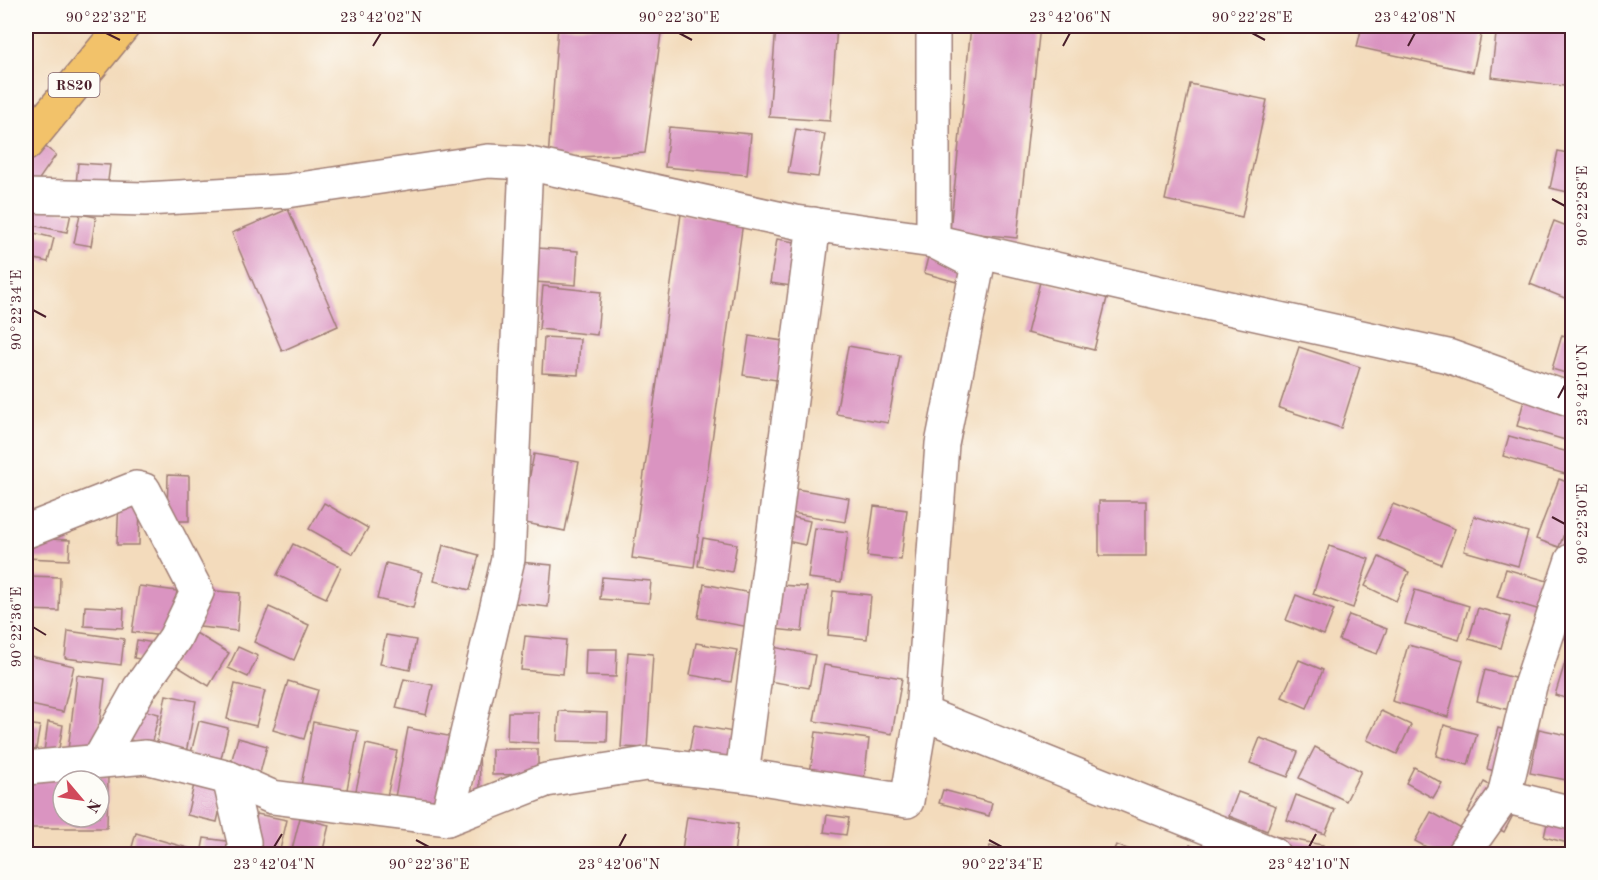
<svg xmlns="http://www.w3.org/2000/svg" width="1598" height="880" font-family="'Old Standard TT',serif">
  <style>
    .building { fill: #da94c1; fill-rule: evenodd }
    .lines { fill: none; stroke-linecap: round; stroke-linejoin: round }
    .minor-casing { stroke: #9e7d74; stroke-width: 36 }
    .primary-casing { stroke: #9e7d74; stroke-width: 36 }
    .minor { stroke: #fff; stroke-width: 33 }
    .primary { stroke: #f2c26a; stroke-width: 33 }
    .ticks { fill: none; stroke: #4a1f2b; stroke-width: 2 }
    .labels { text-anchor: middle; stroke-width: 5; stroke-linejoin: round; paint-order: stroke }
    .shield { fill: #fdfcf7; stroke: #806168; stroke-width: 1.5 }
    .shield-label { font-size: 15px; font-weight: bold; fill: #4a1f2b }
    .neatline { fill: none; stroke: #4a1f2b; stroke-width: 2 }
    .ticks-label { font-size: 15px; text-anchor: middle; fill: #4a1f2b }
  </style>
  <rect width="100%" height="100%" fill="#fdfcf7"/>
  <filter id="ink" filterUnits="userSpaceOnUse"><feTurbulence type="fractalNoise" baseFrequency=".0167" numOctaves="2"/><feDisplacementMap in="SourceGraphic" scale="12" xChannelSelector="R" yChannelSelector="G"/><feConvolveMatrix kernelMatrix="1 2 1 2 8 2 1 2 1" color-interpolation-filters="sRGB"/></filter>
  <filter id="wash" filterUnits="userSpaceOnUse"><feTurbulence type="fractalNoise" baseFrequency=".008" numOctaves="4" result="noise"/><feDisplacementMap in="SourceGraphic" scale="24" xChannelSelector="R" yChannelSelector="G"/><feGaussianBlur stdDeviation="1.35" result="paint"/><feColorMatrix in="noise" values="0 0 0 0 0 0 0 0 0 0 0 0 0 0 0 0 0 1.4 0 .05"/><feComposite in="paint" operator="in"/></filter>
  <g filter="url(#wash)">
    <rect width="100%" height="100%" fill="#f3dbbc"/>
    <g id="blocks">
      <g class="building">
        <polygon points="558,26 662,26 645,153 548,159"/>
        <polygon points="776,26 837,26 830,121 769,117"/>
        <polygon points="971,26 1040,26 1017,238 950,231"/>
        <polygon points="1362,26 1483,26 1473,72 1357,47"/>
        <polygon points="1497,26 1572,26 1572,87 1491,77"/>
        <polygon points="1190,84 1267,100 1242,217 1165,200"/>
        <polygon points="669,127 751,134 747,175 665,167"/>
        <polygon points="796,129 825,134 818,177 788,173"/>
        <polygon points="39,142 56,155 35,185 26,179 26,162"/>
        <polygon points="1558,151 1572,154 1572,193 1550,188"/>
        <polygon points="78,163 110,165 107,188 76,185"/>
        <polygon points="26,204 71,213 67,232 26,224"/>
        <polygon points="288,209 338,326 282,351 232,233"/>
        <polygon points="80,214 96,217 91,246 74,243"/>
        <polygon points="681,214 743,222 694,567 632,558"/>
        <polygon points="1554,221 1572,228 1572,301 1530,284"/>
        <polygon points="26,231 54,238 48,262 26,257"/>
        <polygon points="777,239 807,244 799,287 770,283"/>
        <polygon points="538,248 578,251 576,285 535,282"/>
        <polygon points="928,257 965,268 960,283 924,273"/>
        <polygon points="1040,282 1107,298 1094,350 1027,333"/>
        <polygon points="543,286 601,292 597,335 539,329"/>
        <polygon points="1562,335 1572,338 1572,375 1552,369"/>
        <polygon points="749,336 790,342 783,381 743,375"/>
        <polygon points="544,337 580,339 578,375 542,373"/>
        <polygon points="848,346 900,355 888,423 836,414"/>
        <polygon points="1299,347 1360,367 1341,428 1279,408"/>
        <polygon points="1525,397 1572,411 1572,442 1517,426"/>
        <polygon points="1509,436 1572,453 1572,476 1503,456"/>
        <polygon points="534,454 579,462 565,531 521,522"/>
        <polygon points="168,475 189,476 189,521 167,521"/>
        <polygon points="1559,479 1572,484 1572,513 1559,547 1536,539"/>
        <polygon points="785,487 849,498 845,522 780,511"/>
        <polygon points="119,500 140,500 139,545 117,545"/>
        <rect x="1099" y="501" width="47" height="55"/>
        <polygon points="324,503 368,528 353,554 309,529"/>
        <polygon points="1393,504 1455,529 1441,564 1378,538"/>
        <polygon points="874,506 907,510 901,560 867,556"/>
        <polygon points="1474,516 1528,532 1518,566 1464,551"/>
        <polygon points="792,517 810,521 805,545 787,541"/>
        <polygon points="815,528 848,532 841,582 808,578"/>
        <polygon points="26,538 70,540 69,560 26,558"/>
        <polygon points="703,538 737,544 732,572 698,566"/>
        <polygon points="293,544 341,567 326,598 277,575"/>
        <polygon points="443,545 479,555 470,590 434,581"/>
        <polygon points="1329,546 1369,559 1353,608 1313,594"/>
        <polygon points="1379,557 1409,572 1396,601 1365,586"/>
        <polygon points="519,562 552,565 548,607 514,603"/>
        <polygon points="386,563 422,572 413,608 377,599"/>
        <polygon points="1506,569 1558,584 1550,613 1497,597"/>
        <polygon points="26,576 60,577 59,611 26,610"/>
        <polygon points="602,577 651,581 649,603 600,599"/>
        <polygon points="704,584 756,594 749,627 698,618"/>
        <polygon points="768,584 807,587 802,632 764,628"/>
        <polygon points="139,586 177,591 170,637 132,632"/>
        <polygon points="204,590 240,593 237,631 200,627"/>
        <polygon points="1415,590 1469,606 1459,640 1405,624"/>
        <polygon points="833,591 871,595 867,639 828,635"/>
        <polygon points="1572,594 1572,623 1568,639 1553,635"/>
        <polygon points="1296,595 1334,610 1324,635 1286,620"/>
        <polygon points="85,606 124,608 123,628 84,626"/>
        <polygon points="269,607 309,625 294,660 254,642"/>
        <polygon points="1478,608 1510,617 1501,648 1469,639"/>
        <polygon points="1349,615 1387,629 1377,654 1339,640"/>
        <polygon points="191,630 229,653 209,686 172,663"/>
        <polygon points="68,631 124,639 121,665 65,658"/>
        <polygon points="386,635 416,640 410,670 380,664"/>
        <polygon points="525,636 566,640 563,674 521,670"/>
        <polygon points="137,640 154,643 151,661 134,658"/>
        <polygon points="696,643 737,650 731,682 690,675"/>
        <polygon points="763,645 815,655 809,688 757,679"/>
        <polygon points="1408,645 1463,660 1448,717 1392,701"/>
        <polygon points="238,647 258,656 248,677 228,668"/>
        <polygon points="586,649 617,649 616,677 585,676"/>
        <polygon points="628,652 653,654 647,748 621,747"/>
        <polygon points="26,655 74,666 63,712 26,704"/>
        <polygon points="1567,656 1572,657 1572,700 1555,695"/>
        <polygon points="1299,660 1323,670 1307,708 1282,697"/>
        <polygon points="824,665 902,678 892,734 814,721"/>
        <polygon points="1485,670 1518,679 1509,710 1477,701"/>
        <polygon points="77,675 105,679 96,753 68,750"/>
        <polygon points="404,679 433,685 426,715 396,708"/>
        <polygon points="288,681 318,690 304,739 273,730"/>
        <polygon points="235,684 265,691 256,726 227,719"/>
        <polygon points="166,695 196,701 186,753 156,746"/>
        <polygon points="138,709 159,714 151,745 130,740"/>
        <polygon points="559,711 608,713 607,742 557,741"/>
        <polygon points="1381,711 1411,725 1397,754 1367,740"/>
        <polygon points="508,712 539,712 538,743 507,741"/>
        <polygon points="199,721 228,728 220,763 190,757"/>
        <polygon points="48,722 63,725 57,760 43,759"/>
        <polygon points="313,722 358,731 345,800 300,791"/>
        <polygon points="26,724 40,726 34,760 26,758"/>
        <polygon points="694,725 745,734 739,768 688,758"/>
        <polygon points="1444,725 1477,734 1468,765 1436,756"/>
        <polygon points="408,728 453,737 440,806 395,797"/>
        <polygon points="1498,728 1530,737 1519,777 1487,769"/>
        <polygon points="1539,729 1572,736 1572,781 1530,773"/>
        <polygon points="816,732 869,739 864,780 810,773"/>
        <polygon points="238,738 267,746 258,781 228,773"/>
        <polygon points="1260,738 1298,752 1288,777 1250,763"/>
        <polygon points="366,744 397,751 386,801 355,795"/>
        <polygon points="479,747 480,791 468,791"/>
        <polygon points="1315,747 1361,771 1346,801 1299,778"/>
        <polygon points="492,749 538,749 538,774 492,775"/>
        <polygon points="1414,767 1442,783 1433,798 1406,783"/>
        <path d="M26,776H108L107,828H26ZM63,781H99V817H63Z"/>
        <polygon points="195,780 225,787 217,822 187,815"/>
        <polygon points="1484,782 1520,802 1504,832 1468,812"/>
        <polygon points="943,790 992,803 989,816 939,803"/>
        <polygon points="1238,792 1276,806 1267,831 1229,816"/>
        <polygon points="1296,795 1335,810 1325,834 1287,820"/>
        <polygon points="1431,812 1467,832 1455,854 1439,854 1415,841"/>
        <polygon points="257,814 287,820 279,854 249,849"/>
        <polygon points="827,815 849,818 846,835 824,832"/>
        <polygon points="1549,815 1572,820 1572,844 1544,837"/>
        <polygon points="687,817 738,824 734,854 712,854 682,850"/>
        <polygon points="300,818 329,825 322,854 291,853"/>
        <polygon points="136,833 191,849 190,854 130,854"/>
        <polygon points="1273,836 1323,845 1321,854 1270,853"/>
        <polygon points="204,838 233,842 232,854 201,854"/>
        <polygon points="1116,845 1141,854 1112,854"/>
        <polygon points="1190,845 1206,854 1185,854"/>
        <polygon points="990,846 1017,854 987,854"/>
        <polygon points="808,847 829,852 828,854 806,854"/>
      </g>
    </g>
  </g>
  <g filter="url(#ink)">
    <use href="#blocks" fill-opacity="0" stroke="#9e7d74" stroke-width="1.5"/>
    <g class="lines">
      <defs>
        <g id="minor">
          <polyline points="26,196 145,199 287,191 488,161 526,163 796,222 933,241 1174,296 1448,356 1572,400"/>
          <polyline points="27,531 136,488 144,490 197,592 175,638 139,689 99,760"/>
          <polyline points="922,713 1273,854"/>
          <polyline points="26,768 146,757 229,778 272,797 447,819 508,559 526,163"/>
          <polyline points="742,775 814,224"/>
          <polyline points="229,778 244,842 244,854"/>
          <polyline points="1504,796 1572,813"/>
          <polyline points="447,819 546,780 646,764 742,775 907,801 922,713 942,444 978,264 933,241 933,26"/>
          <polyline points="1463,854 1504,796 1530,686 1572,560"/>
        </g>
        <polyline id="primary" points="26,144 123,26"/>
      </defs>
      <use href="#minor" class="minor-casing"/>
      <use href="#primary" class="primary-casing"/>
      <use href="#minor" class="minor"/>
      <use href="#primary" class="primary"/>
    </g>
  </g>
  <path class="ticks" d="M106,33L120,40M679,33L692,40M1252,33L1265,40M373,46L381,33M1063,46L1070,33M1408,46L1415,33M1552,199L1565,206M33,310L46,317M1558,398L1565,385M1552,517L1565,524M33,627L46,635M416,840L429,847M989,840L1002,847M274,847L282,834M619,847L626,834M1309,847L1316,834"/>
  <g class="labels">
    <rect class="shield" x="48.5" y="73" width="51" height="24" rx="4.5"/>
    <g class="shield-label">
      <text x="74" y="90">R820</text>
    </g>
  </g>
  <rect width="1598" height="880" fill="none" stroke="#fdfcf7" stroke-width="66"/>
  <g transform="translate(81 799) rotate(119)"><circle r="28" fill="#fdfcf7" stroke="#b5a4a5" stroke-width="1.5"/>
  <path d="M0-4.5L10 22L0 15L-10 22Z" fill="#d1495b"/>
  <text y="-9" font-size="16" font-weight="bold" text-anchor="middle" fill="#4a1f2b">N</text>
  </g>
  <rect x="33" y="33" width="1532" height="814" class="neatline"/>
  <g class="ticks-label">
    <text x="106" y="22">90°22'32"E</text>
    <text x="381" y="22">23°42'02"N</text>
    <text x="679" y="22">90°22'30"E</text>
    <text x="1070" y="22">23°42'06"N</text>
    <text x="1252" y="22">90°22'28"E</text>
    <text x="1415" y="22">23°42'08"N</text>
    <text transform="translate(1582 206) rotate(-90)" y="5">90°22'28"E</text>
    <text transform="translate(16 310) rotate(-90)" y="5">90°22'34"E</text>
    <text transform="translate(1582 385) rotate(-90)" y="5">23°42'10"N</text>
    <text transform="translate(1582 524) rotate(-90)" y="5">90°22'30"E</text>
    <text transform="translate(16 627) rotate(-90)" y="5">90°22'36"E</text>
    <text x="274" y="869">23°42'04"N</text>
    <text x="429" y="869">90°22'36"E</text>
    <text x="619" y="869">23°42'06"N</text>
    <text x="1002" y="869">90°22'34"E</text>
    <text x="1309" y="869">23°42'10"N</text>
  </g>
</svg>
